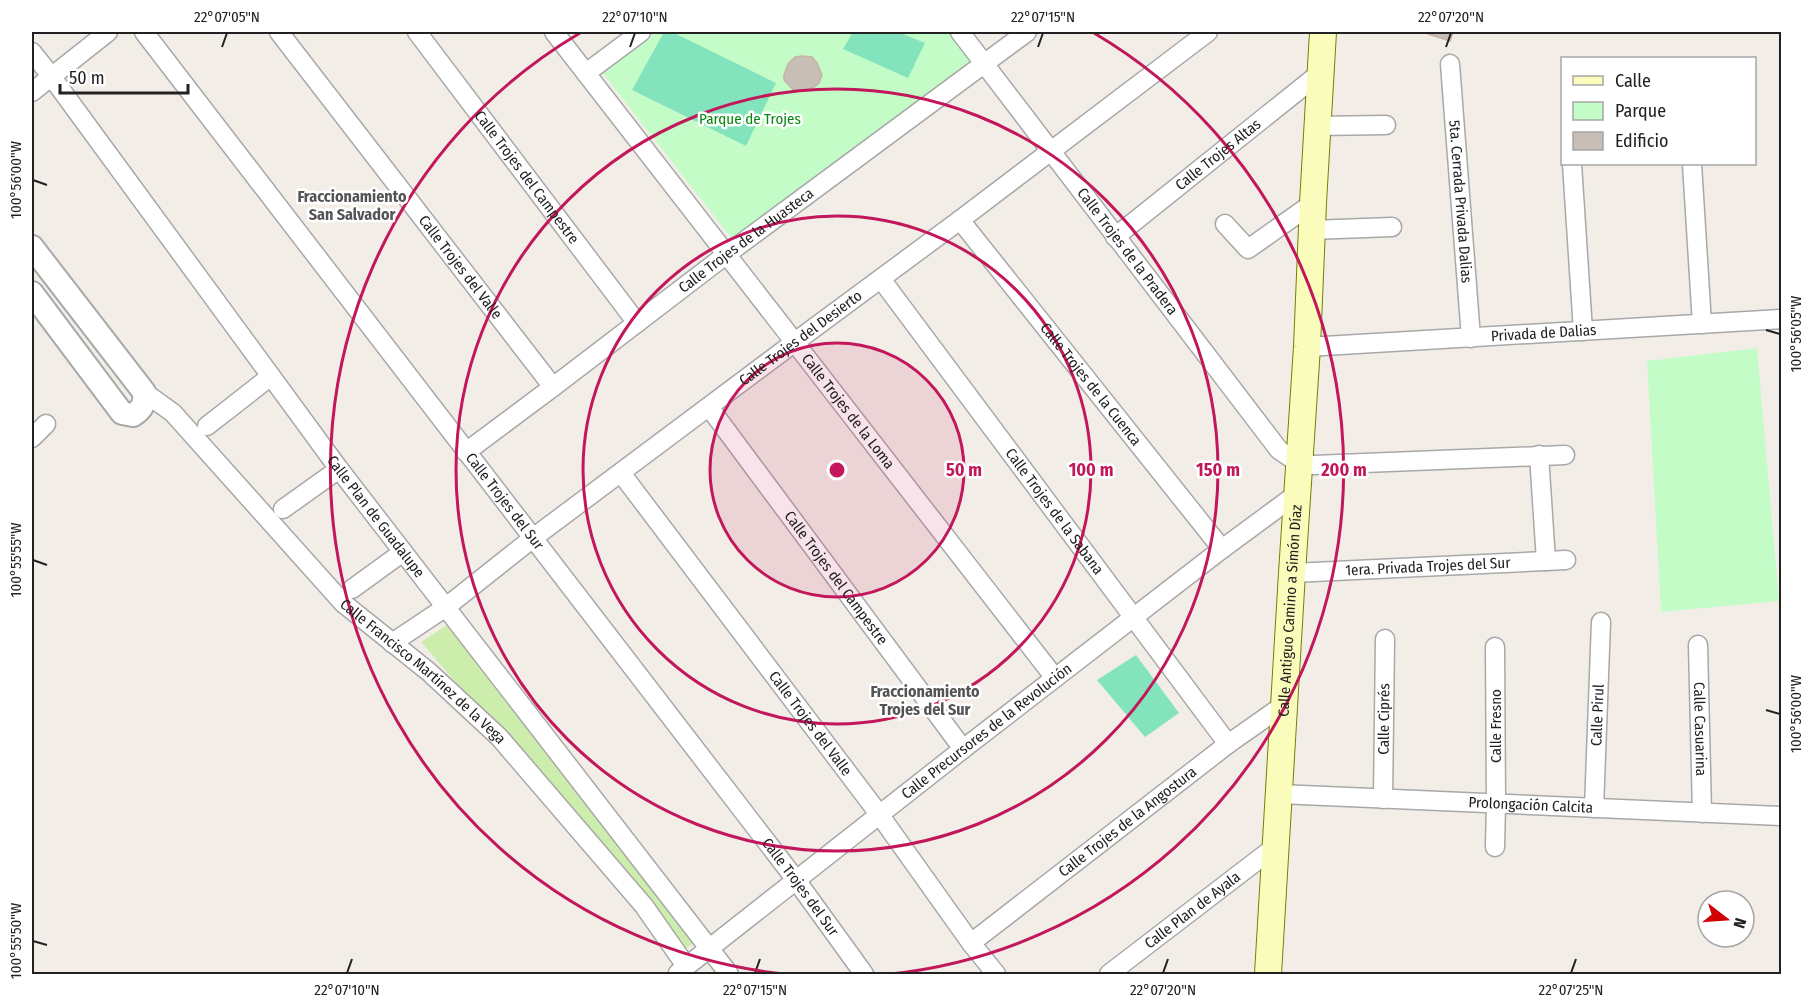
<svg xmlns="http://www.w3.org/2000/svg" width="1813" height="1006" font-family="'Fira Sans Condensed',sans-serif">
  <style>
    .grass { fill: #cdedac }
    .park { fill: #c4fcc8 }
    .pitch { fill: #83e3bd }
    .building { fill: #c7beb6; stroke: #c4b4a9; stroke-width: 1.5 }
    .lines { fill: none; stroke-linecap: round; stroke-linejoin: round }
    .minor-casing { stroke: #a8a8a8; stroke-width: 21 }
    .tertiary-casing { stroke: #a8a8a8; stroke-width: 26 }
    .secondary-casing { stroke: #748000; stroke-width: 28 }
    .minor { stroke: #fff; stroke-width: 18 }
    .tertiary { stroke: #fff; stroke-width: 22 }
    .secondary { stroke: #fafcbb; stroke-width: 26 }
    .ticks { fill: none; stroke: #212121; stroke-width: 2 }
    .ring { fill: none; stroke: #c2185b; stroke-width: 3 }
    .labels { text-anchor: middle; stroke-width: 5; stroke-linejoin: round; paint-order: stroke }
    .park-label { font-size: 15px; fill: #07870f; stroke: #fff }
    .street-label { font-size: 15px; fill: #212121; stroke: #fff }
    .neighbourhood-label { font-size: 16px; font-weight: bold; fill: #545454; stroke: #fff }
    .centre { fill: #c2185b; stroke: #fff; stroke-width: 3 }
    .ring-label { font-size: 18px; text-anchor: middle; font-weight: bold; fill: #c2185b; stroke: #fff; stroke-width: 5; stroke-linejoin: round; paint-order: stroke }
    .neatline { fill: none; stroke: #212121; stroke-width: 2 }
    .ticks-label { font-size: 15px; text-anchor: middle; fill: #212121 }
  </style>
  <rect width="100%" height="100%" fill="#f2eee7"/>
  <polygon class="grass" points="447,625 694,943 685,949 421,642"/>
  <g class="park">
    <polygon points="653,32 951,32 974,62 733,240 601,71"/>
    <polygon points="1757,348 1779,601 1661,612 1647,361"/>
  </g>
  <g class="pitch">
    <polygon points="664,32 672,32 776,83 746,146 632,90"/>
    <polygon points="853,32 898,32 925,43 908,78 843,49"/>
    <polygon points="1136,655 1179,713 1145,737 1097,680"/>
  </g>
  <g class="building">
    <polygon points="1422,32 1453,32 1450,41"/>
    <polygon points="802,56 812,57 817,63 822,75 819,83 813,88 795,92 784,80 784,75 788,64 795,57"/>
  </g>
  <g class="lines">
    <defs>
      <g id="minor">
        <path id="s1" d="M144,32L796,880L864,974"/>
        <path id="s2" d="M279,32L553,387"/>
        <path id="s3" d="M417,32L637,323"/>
        <path id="s4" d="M554,32L1055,678"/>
        <path id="s5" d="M960,32L1279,450L1300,464L1314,465L1565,455"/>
        <path id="s6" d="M32,52L51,76L339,469L729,974"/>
        <path id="s7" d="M1450,64L1471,338"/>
        <polyline points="586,73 641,32"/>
        <polyline points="32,92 108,32"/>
        <polyline points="1317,126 1386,125"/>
        <polyline points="1572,164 1583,331"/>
        <polyline points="1692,164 1702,324"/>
        <path id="s8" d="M960,220L1222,549"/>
        <polyline points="1225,224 1248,249 1313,203"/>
        <polyline points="1311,230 1392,227"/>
        <path id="s9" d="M1115,237L1320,73"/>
        <path id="s10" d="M881,279L1228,744"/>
        <path id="s11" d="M1307,347L1782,319"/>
        <path id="s12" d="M144,392L173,413L343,603L429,672L499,737L644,906L686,966"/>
        <path id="s13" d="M709,407L963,749"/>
        <polyline points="207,426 271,376"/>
        <polyline points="32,438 46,424"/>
        <path id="s14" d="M466,452L553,387L727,254L1027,32"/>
        <polyline points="1539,455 1546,561"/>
        <path id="s15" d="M621,473L879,814L971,943L996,974"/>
        <polyline points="283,509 339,469"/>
        <path id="s16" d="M1292,573L1566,560"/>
        <polyline points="352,589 403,552"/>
        <path id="s17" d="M392,643L446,607L533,538L795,342L960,220L1208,32"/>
        <path id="s18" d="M1698,645L1702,813"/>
        <path id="s19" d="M1279,794L1782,816"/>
        <path id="s20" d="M1383,799L1385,639"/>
        <path id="s21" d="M1594,808L1601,622"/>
        <polyline points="1495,847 1496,804 1495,647"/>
        <path id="s22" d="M971,943L1228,744L1285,704"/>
        <path id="s23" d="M678,973L963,749L1222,549L1298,493"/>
        <path id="s24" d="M1109,974L1276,846"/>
      </g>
      <path id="tertiary" d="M32,247L144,392C145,403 143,409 133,415L122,413L32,293"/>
      <g id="secondary">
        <path id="s25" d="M1268,974L1292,573L1307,347L1313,203L1323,32"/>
      </g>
    </defs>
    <use href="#minor" class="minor-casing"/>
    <use href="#tertiary" class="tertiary-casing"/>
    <use href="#secondary" class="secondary-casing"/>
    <use href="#minor" class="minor"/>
    <use href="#tertiary" class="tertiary"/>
    <use href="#secondary" class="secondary"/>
  </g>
  <path class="ticks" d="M222,47L227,33M630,47L635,33M1038,47L1043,33M1446,47L1451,33M33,180L47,185M1766,330L1780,334M33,560L47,565M1766,710L1780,714M33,941L47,945M347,973L352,959M755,973L760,959M1163,973L1168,959M1571,973L1576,959"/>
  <circle cx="837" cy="470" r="127" fill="#c2185b" fill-opacity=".12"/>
  <g class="ring">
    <circle cx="837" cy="470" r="127"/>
    <circle cx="837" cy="470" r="254"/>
    <circle cx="837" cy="470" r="381"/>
    <path d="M784 974A507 507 0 0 1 580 33M1094 33A507 507 0 0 1 890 974"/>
  </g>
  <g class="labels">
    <g class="park-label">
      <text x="750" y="124">Parque de Trojes</text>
    </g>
    <g class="street-label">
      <text dy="5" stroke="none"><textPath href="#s9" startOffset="132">Calle Trojes Altas</textPath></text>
      <text dy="5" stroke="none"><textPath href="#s3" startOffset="182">Calle Trojes del Campestre</textPath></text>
      <text dy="5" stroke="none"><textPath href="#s7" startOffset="138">5ta. Cerrada Privada Dalias</textPath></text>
      <text dy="5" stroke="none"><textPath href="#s14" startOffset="351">Calle Trojes de la Huasteca</textPath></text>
      <text dy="5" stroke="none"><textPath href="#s5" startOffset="276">Calle Trojes de la Pradera</textPath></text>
      <text dy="5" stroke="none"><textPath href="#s2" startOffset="297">Calle Trojes del Valle</textPath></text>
      <text dy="5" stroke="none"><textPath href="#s11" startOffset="237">Privada de Dalias</textPath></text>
      <text dy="5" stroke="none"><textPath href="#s17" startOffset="510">Calle Trojes del Desierto</textPath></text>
      <text dy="5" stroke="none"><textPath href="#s8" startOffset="210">Calle Trojes de la Cuenca</textPath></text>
      <text dy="5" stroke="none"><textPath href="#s4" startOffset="480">Calle Trojes de la Loma</textPath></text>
      <text dy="5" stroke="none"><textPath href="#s1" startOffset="592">Calle Trojes del Sur</textPath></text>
      <text dy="5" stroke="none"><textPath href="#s10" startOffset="290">Calle Trojes de la Sabana</textPath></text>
      <text dy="5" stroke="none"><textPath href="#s6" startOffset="578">Calle Plan de Guadalupe</textPath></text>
      <text dy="5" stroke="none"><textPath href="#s16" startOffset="136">1era. Privada Trojes del Sur</textPath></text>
      <text dy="5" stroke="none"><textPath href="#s13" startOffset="213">Calle Trojes del Campestre</textPath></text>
      <text dy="5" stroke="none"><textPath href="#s25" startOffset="364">Calle Antiguo Camino a Simón Díaz</textPath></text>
      <text dy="5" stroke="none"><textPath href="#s12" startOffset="396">Calle Francisco Martínez de la Vega</textPath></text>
      <text dy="5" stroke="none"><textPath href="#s21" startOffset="93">Calle Pirul</textPath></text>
      <text dy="5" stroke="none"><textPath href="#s20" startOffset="80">Calle Ciprés</textPath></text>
      <text dy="5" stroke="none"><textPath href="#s15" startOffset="314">Calle Trojes del Valle</textPath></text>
      <text transform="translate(1496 726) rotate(-90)" y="5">Calle Fresno</text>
      <text dy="5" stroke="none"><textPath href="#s18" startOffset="84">Calle Casuarina</textPath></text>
      <text dy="5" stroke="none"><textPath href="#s23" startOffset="392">Calle Precursores de la Revolución</textPath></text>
      <text dy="5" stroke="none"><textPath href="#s19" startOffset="252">Prolongación Calcita</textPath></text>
      <text dy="5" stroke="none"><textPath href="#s22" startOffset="198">Calle Trojes de la Angostura</textPath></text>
      <text dy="5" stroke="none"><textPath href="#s1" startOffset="1078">Calle Trojes del Sur</textPath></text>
      <text dy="5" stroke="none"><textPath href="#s24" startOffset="105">Calle Plan de Ayala</textPath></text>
    </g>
    <g class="neighbourhood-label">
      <text x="352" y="202">Fraccionamiento<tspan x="352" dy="18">San Salvador</tspan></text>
      <text x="925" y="697">Fraccionamiento<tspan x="925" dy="18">Trojes del Sur</tspan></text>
    </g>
  </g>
  <circle cx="837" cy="470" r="9" class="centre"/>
  <g class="ring-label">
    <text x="964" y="476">50 m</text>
    <text x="1091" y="476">100 m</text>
    <text x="1218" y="476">150 m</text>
    <text x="1344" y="476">200 m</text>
  </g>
  <rect width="1813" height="1006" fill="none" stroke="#ffffff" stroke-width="66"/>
  <rect x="1561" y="57" width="195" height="108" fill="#ffffff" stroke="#a6a6a6" stroke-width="1.5"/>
  <rect x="1573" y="76" width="30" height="9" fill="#fafcbb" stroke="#a6a6a6" stroke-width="1.5"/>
  <text x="1615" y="87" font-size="18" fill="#212121">Calle</text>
  <rect x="1573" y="102" width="30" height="18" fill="#c4fcc8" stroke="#a6a6a6" stroke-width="1.5"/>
  <text x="1615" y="117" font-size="18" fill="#212121">Parque</text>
  <rect x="1573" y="132" width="30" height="18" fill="#c7beb6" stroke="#a6a6a6" stroke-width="1.5"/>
  <text x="1615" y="147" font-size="18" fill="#212121">Edificio</text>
  <g transform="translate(1726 919) rotate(107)"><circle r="28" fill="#ffffff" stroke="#a6a6a6" stroke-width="1.5"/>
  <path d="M0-4.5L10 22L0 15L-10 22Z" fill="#d20003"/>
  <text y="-9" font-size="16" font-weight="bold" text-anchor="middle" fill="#212121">N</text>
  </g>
  <path d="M60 84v9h128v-9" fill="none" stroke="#212121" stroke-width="3"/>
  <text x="69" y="84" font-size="18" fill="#212121" stroke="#ffffff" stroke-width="4.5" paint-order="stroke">50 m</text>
  <rect x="33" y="33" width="1747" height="940" class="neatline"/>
  <g class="ticks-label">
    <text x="227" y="22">22°07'05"N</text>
    <text x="635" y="22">22°07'10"N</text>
    <text x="1043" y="22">22°07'15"N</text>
    <text x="1451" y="22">22°07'20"N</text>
    <text transform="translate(16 180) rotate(-90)" y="5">100°56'00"W</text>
    <text transform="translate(1796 334) rotate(-90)" y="5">100°56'05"W</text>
    <text transform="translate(16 560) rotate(-90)" y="5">100°55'55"W</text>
    <text transform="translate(1796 714) rotate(-90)" y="5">100°56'00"W</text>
    <text transform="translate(16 941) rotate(-90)" y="5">100°55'50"W</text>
    <text x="347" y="995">22°07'10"N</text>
    <text x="755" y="995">22°07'15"N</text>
    <text x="1163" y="995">22°07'20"N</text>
    <text x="1571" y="995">22°07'25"N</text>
  </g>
</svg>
